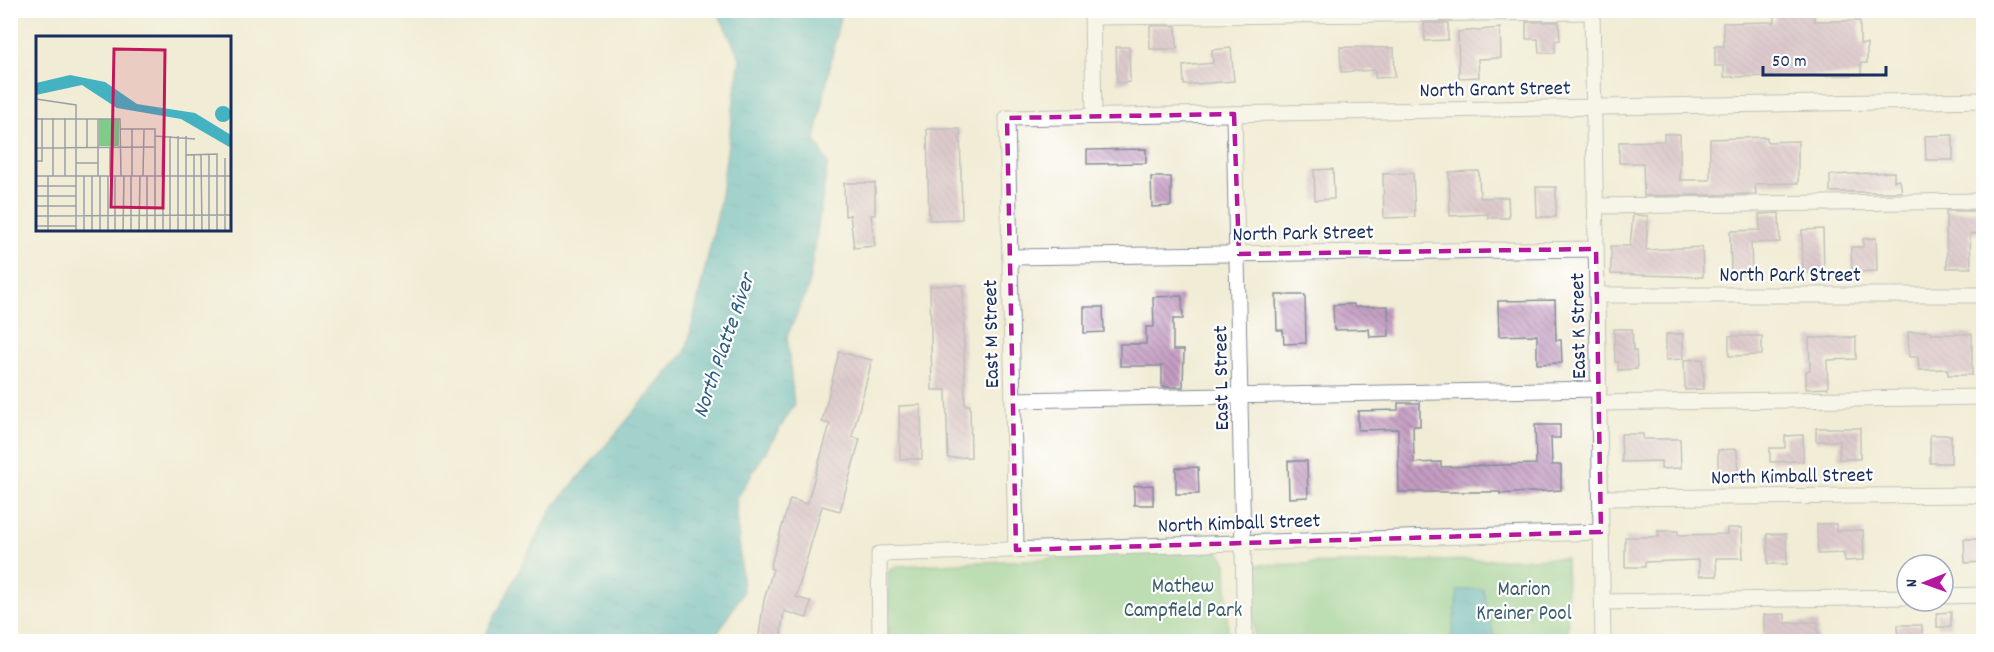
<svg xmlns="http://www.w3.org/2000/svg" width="1994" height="652" font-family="Dekko,sans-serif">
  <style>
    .park { fill: #7fcb89; stroke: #4d7d74; stroke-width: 1.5 }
    .water { fill: url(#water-ripples); stroke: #307090; stroke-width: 1.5 }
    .building { fill: url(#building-back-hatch) }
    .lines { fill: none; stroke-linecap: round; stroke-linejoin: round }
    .minor-casing { stroke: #868e9a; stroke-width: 17 }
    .minor { stroke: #fff; stroke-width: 15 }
    .marked { fill: none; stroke: #b5179e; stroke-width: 4.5; stroke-dasharray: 12 8; stroke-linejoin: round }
    .labels { text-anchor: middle; stroke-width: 4.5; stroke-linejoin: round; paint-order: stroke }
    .street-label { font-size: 21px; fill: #1b2f5e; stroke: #fff }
    .park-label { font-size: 21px; fill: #395e6b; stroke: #fff }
    .water-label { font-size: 22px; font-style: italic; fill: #2a5d81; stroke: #fff }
    .inset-road { fill: none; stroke: #9ba0a5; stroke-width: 1.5 }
    .view { fill: #c2185b; fill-opacity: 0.15; stroke: #c2185b; stroke-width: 3 }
    .inset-edge { fill: none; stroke: #1b2f5e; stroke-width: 3 }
  </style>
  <defs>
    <pattern id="water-ripples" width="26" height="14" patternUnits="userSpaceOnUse" patternTransform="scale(1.5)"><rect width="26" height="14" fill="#45b2c1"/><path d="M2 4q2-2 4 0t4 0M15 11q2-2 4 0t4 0" fill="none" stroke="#3991a0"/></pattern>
    <pattern id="building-back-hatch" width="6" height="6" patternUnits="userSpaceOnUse" patternTransform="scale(1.5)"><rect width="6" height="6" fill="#c49dc2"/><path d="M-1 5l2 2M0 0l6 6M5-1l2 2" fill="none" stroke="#9e80a1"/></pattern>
  </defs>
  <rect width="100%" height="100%" fill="#fff"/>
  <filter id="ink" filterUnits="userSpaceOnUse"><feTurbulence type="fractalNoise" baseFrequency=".0167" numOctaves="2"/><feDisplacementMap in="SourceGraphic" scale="12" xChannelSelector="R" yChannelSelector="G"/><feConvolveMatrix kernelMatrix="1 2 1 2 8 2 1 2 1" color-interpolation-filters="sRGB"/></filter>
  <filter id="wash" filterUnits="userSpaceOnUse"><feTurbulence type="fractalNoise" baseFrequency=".008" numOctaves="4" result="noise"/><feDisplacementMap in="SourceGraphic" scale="24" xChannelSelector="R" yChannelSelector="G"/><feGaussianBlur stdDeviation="1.35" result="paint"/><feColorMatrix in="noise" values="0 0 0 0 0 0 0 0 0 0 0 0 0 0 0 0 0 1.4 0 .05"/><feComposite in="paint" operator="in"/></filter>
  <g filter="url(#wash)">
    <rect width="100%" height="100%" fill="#f1ecd5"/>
    <g class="park">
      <polygon points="1218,551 1226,563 1228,641 889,641 888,572 898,566"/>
      <polygon points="1566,558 1568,641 1254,641 1252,565"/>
    </g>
    <g class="water">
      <polygon points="721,11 841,11 815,140 828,163 808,289 787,336 794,405 736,500 743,592 713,641 482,641 551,510 686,351 719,208 740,58 720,17"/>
      <polygon points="1483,589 1495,641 1451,641 1458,590"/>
    </g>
    <g id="blocks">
      <g class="building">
        <polygon points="1775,10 1814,10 1814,21 1860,21 1860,44 1867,44 1867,63 1861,63 1861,75 1724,77 1724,66 1715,66 1715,46 1724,46 1723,23 1775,22"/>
        <polygon points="1526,22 1559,22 1560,40 1555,41 1555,53 1539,53 1538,39 1526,39"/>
        <polygon points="1424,23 1448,23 1448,40 1425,41"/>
        <polygon points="1150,26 1176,26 1177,49 1150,49"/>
        <polygon points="1500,28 1501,58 1478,59 1479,77 1459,78 1458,32"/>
        <polygon points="1116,47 1129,47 1130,82 1117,83"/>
        <polygon points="1340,47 1394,48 1395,77 1375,78 1375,70 1341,72"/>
        <polygon points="1231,48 1234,81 1184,85 1183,66 1213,63 1212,50"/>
        <polygon points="927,129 960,129 962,219 929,220"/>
        <polygon points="1664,134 1680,134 1680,180 1710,180 1710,139 1767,137 1767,142 1798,141 1798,183 1755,184 1756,194 1644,196 1643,163 1619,163 1619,142 1664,141"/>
        <polygon points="1953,135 1953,160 1926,160 1925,136"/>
        <polygon points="1146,149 1146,163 1087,164 1087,150"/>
        <polygon points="1333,169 1334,199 1315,200 1314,170"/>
        <polygon points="1479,171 1480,198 1508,197 1509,218 1488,218 1488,214 1450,216 1449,172"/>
        <polygon points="1894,172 1894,181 1900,180 1902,192 1830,192 1830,175"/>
        <polygon points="1413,173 1415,217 1384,218 1383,174"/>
        <polygon points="1151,177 1171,177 1171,206 1152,207"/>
        <polygon points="844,183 875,183 875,215 871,215 875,246 854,248 850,215 845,216"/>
        <polygon points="1536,187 1556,187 1556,217 1537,217"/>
        <polygon points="1946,211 1978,211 1979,233 1970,234 1971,268 1947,268"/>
        <polygon points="1779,213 1780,242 1751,243 1752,274 1731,274 1730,231 1760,230 1759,214"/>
        <polygon points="1633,215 1648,216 1646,250 1702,247 1703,277 1611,274 1611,246 1630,246"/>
        <polygon points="1823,229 1824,273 1803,273 1802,230"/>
        <polygon points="1876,238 1877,271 1852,272 1851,247 1863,247 1863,239"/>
        <polygon points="963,285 965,405 970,405 971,457 948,458 946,390 932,390 930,286"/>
        <polygon points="1276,295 1305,295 1306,343 1284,344 1283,330 1277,330"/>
        <polygon points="1182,296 1183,319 1173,319 1173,350 1184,350 1183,387 1162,387 1162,366 1120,366 1120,344 1146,344 1146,327 1154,327 1153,297"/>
        <polygon points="1555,300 1556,340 1561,340 1562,363 1537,364 1537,335 1499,336 1498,301"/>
        <polygon points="1354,304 1354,307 1388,306 1389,336 1370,337 1369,329 1334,330 1333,305"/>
        <polygon points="1084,307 1103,307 1104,332 1084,333"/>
        <polygon points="1614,329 1632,329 1633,351 1636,351 1637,369 1618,370 1618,362 1615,362"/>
        <polygon points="1931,331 1931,334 1972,334 1972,375 1948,375 1947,369 1919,370 1918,357 1909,357 1908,332"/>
        <polygon points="1666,334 1683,334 1683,359 1666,360"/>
        <polygon points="1729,336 1762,336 1762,355 1729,356"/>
        <polygon points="1856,337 1856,359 1827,360 1828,388 1806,389 1806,371 1810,370 1809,338"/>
        <polygon points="839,352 872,360 852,437 860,439 840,511 822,506 796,597 811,602 807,618 784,611 780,642 758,642 764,600 773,569 770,568 790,499 807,504 830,424 822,422"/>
        <polygon points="1703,359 1704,389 1685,390 1684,360"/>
        <polygon points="1398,403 1420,403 1420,426 1413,426 1414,463 1441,462 1441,467 1536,464 1535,425 1560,425 1560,438 1551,438 1552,465 1561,465 1561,490 1500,494 1500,492 1399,492 1398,429 1358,430 1358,411 1398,410"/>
        <polygon points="921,405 922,459 900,459 899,406"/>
        <polygon points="1816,428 1860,428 1860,459 1839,459 1840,441 1816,441"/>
        <polygon points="1621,434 1643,434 1643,439 1680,439 1681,468 1661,469 1661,461 1622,462"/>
        <polygon points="1803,435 1803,461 1770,462 1770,448 1785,448 1785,436"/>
        <rect x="1930" y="435" width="21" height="28"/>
        <polygon points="1737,449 1738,479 1718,480 1718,450"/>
        <polygon points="1288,461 1307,461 1308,497 1289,498"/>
        <polygon points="1198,467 1199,494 1176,494 1176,468"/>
        <polygon points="1153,485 1153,505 1134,505 1134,486"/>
        <polygon points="1817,524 1836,524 1836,531 1863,530 1864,560 1845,561 1844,553 1818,554"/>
        <polygon points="1727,528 1742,528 1743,558 1716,558 1717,576 1699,576 1699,560 1645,562 1645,567 1625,567 1625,537 1659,537 1658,531 1678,531 1678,535 1727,534"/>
        <polygon points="1767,534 1786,534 1787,564 1768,564"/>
        <polygon points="1964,539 1983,539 1983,562 1965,563"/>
        <polygon points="1951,612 1951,627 1937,627 1937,613"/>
        <polygon points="1785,614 1785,623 1818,622 1818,642 1764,642 1764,615"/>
        <rect x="1898" y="625" width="24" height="17"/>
      </g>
    </g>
  </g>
  <g filter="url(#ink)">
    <use href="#blocks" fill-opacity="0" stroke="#868e9a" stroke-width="1.5"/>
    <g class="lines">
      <defs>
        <g id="minor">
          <polyline points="1092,10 1094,116"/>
          <polyline points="1592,10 1603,642"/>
          <polyline points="1092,17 1592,12"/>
          <polyline points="1234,114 1245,642"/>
          <polyline points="1595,206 1984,201"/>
          <polyline points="1010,257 1596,249"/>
          <polyline points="1597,295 1984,295"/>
          <polyline points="1013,400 1599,389"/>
          <polyline points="1599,403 1984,397"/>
          <polyline points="1601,498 1984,495"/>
          <polyline points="1016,550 1007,118 1984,100"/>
          <polyline points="1943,596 1984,595"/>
          <polyline points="1603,602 1907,597"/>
          <polyline points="880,642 879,554 1601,532"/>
        </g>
      </defs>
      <use href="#minor" class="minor-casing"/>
      <use href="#minor" class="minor"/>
    </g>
  </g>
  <path d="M0 0H1994V652H0ZM1234,114L1239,254L1596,249L1601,532L1016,550L1007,118Z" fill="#f1ecd5" fill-opacity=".55" fill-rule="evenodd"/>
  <path class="marked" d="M1234,114L1239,254L1596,249L1601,532L1016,550L1007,118Z"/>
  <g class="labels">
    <g class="street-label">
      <text transform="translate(1495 88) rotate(-1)" y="7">North Grant Street</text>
      <text transform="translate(1303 232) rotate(-1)" y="7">North Park Street</text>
      <text x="1790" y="281">North Park Street</text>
      <text transform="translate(1577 326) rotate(-91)" y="7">East K Street</text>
      <text transform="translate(990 334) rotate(-91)" y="7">East M Street</text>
      <text transform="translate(1220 378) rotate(-91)" y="7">East L Street</text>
      <text transform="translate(1792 475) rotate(-1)" y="7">North Kimball Street</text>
      <text transform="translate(1239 522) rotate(-2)" y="7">North Kimball Street</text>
    </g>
    <g class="park-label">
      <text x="1183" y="592">Mathew<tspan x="1183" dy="24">Campfield Park</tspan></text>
      <text x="1524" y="595">Marion<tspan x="1524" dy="24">Kreiner Pool</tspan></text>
    </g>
    <g class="water-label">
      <text transform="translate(722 345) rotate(-71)" y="8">North Platte River</text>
    </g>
  </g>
  <g transform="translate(36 36)">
    <rect width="195" height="195" fill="#f1ecd5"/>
    <path d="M63,83H83V110H63Z" fill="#7fcb89"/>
    <path d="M34,39L69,46L101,68L159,77L195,99V112L145,83L81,72L46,49L0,59V47ZM179 78a8 8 0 1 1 16 0a8 8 0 1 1-16 0Z" fill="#45b2c1"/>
    <path class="inset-road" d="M0,63L40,69V195M17,82V140M0,83H84L85,140M62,83V140M84,93H119V195M96,93V140M119,100L159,103M134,100V195M142,100V195M51,111V83M74,111V140M0,112L118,111M150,119L181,118V195M165,119L166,195M173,119V195M189,122V195M0,125H6V82M40,127H62M0,140H195M12,140V195M29,140V82M56,140V195M72,140V195M79,140V195M107,140L108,94M126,140L127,100M0,150H40M0,160H40M0,170H40M0,180L195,179M0,190H40M48,195V140M64,195V140M87,195L88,140M95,195V140M103,195L104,140M111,195V140M127,195V169M150,195V100M158,195V119"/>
    <path class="view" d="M78,13L129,14L127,172L75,171Z"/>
    <rect width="195" height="195" class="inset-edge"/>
  </g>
  <rect width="1994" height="652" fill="none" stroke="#fff" stroke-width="36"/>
  <g transform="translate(1925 583) rotate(269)"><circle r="28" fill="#ffffff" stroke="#a4acbf" stroke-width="1.5"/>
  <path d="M0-4.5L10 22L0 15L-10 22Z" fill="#b5179e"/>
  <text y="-9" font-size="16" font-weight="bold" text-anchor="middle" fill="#1b2f5e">N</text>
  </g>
  <path d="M1763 66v9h123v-9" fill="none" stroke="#1b2f5e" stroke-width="3"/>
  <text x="1772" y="66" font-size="18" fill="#1b2f5e" stroke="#ffffff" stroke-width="4.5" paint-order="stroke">50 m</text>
</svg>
